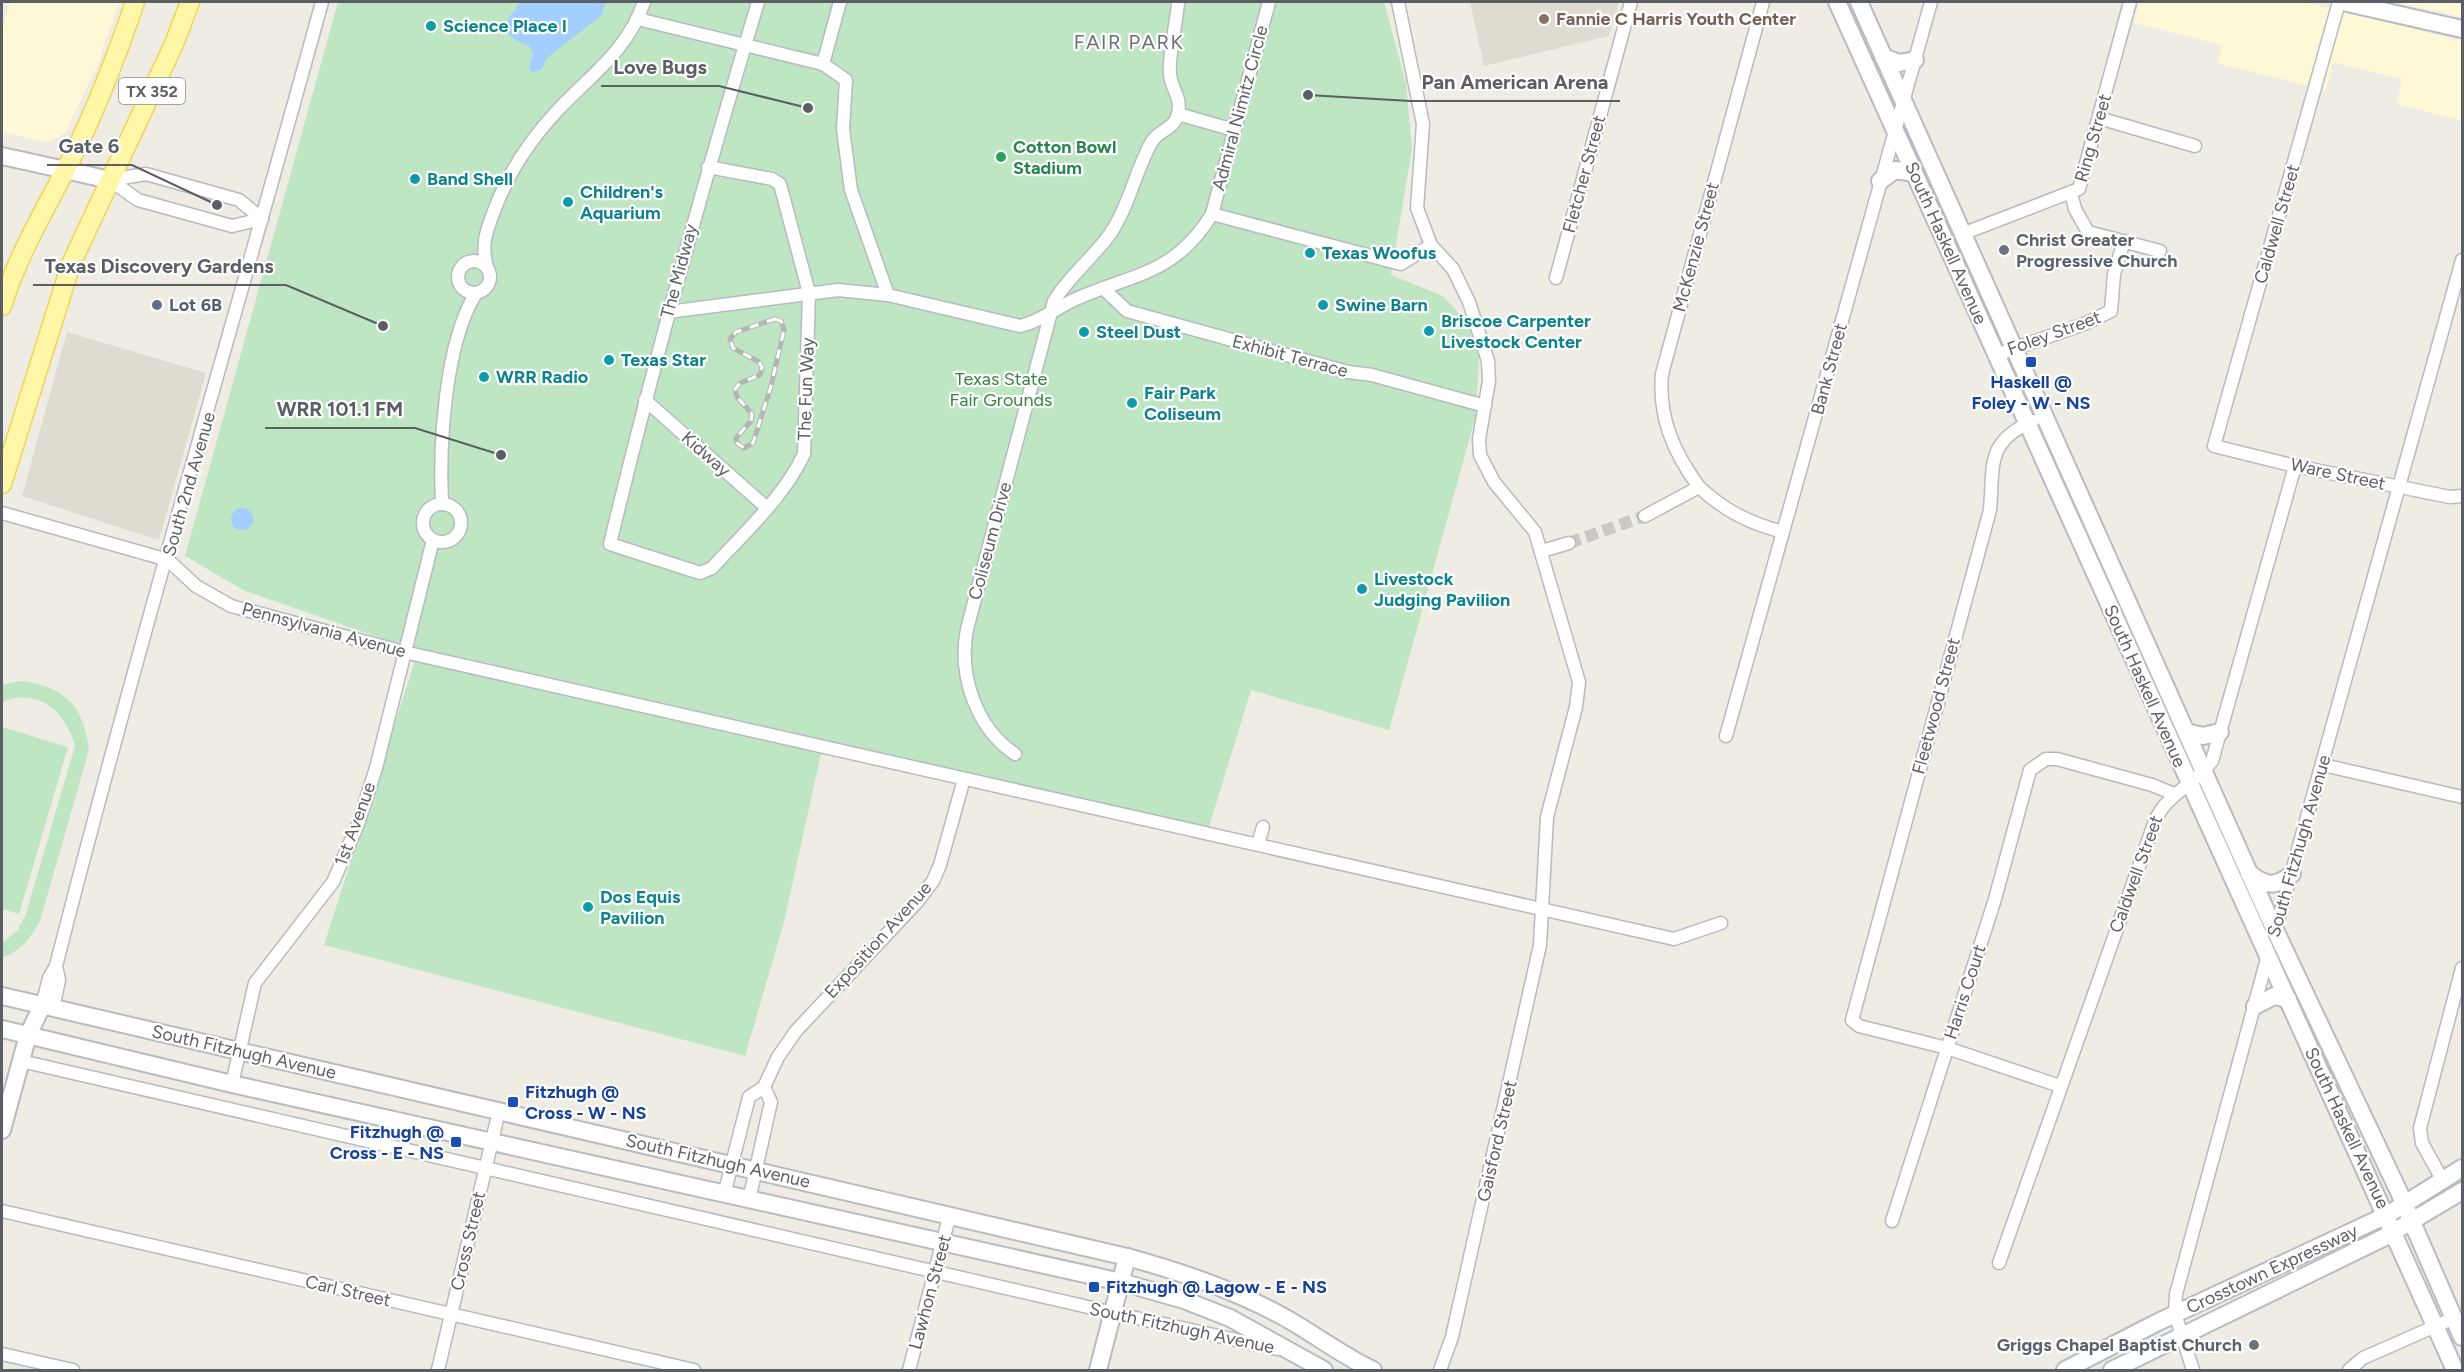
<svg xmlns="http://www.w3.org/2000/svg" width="2464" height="1372" font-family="Figtree,sans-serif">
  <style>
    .commercial { fill: #fef8d7 }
    .education { fill: #dedbd1 }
    .green { fill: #bfe6c2 }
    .water { fill: #a2cfff }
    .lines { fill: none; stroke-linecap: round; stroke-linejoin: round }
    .street-tunnel { stroke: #c9c8c3; stroke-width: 12; stroke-dasharray: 12 6; stroke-linecap: butt }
    .street-casing { stroke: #b8babf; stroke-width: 15 }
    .secondary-casing { stroke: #b8bbc1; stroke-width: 20 }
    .primary-casing { stroke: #f3d357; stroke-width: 21 }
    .street { stroke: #fff; stroke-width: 12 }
    .secondary { stroke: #fff; stroke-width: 16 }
    .primary { stroke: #fff7a7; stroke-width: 18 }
    .rail-casing { stroke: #b4b5b5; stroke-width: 5 }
    .rail { stroke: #fff; stroke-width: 3; stroke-dasharray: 9; stroke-linecap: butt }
    .education-dot { fill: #8d6e63; stroke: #fff; stroke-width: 2 }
    .culture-dot { fill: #0f9aa8; stroke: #fff; stroke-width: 2 }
    .leisure-dot { fill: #2e9e5b; stroke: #fff; stroke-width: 2 }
    .worship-dot { fill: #6b7280; stroke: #fff; stroke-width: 2 }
    .service-dot { fill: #5c6f8a; stroke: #fff; stroke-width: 2 }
    .transit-dot { fill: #1a4fb4; stroke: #fff; stroke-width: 2 }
    .labels { text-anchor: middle; stroke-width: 4.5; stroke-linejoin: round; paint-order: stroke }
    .shield { fill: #fff; stroke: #8c8e92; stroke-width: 1.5 }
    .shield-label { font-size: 16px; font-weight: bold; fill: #5b5e64 }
    .education-label { font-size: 18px; font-weight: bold; fill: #785e54; stroke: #fff; text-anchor: start }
    .culture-label { font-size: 18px; font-weight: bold; fill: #0d838f; stroke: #fff; text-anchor: start }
    .street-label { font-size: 18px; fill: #5b5e64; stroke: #fff }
    .leisure-label { font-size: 18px; font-weight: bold; fill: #27864d; stroke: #fff; text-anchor: start }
    .worship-label { font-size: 18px; font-weight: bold; fill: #5b616d; stroke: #fff; text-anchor: start }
    .service-label { font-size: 18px; font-weight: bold; fill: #4e5e75; stroke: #fff; text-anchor: start }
    .park-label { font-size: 18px; fill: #33833d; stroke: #fff }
    .transit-label { font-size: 18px; font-weight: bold; fill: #164399; stroke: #fff; text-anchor: start }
    .neighbourhood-label { font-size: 20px; letter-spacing: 1.5px; fill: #6c7076; stroke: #fff }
    .leader { fill: none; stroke: #5b5e64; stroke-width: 2 }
    .callout-dot { fill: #5b5e64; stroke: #fff; stroke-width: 2 }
    .callout-label { font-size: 20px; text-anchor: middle; font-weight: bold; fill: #5b5e64; stroke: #fff; stroke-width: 4.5; stroke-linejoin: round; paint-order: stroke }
  </style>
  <rect width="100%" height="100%" fill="#eeece3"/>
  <g class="commercial">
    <polygon points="10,2 119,2 98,64 65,133 47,143 2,132 2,32"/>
    <polygon points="2139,2 2304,2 2462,41 2462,121 2397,104 2402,79 2333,62 2326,90 2218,63 2222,45 2134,23"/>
    <polygon points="2394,2 2462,2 2462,17"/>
  </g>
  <g class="education">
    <polygon points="1470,2 1619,2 1609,36 1484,66"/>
    <polygon points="67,332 206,373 159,540 22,496"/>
  </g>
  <g class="green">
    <polygon points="338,2 1384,2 1406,83 1412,149 1391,275 1443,296 1467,322 1479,357 1476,415 1389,730 1251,690 1209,827 822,749 784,922 745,1056 324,945 418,651 245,591 185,556"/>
    <path d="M20,681C65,686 84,706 89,750L40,921C30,939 20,951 2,958V943L17,931L25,917L75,746C66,712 38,687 2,702V685Z"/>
    <polygon points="2,727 68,747 19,914 2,909"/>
  </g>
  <g class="water">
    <path d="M521,2H606L602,15L547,58L542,69L533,73L529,68L533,53L529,46C499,35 501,25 521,2Z"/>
    <circle cx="242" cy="519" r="11"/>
  </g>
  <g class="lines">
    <polyline class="street-tunnel" points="1569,543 1645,516"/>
    <defs>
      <g id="street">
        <polyline points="840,2 823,64 846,80 843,129 851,190 888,295"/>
        <polyline points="1398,2 1423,124 1417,208 1431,245 1453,269 1469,302 1488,361 1489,381 1479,439 1480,455 1494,482 1535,532 1579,682 1576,707 1547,817 1540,945 1452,1337 1440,1370"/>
        <polyline points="2339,2 2214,446 2295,466 2450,497 2462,496"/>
        <polyline points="642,20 823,64"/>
        <polyline points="1178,114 1234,130"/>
        <polyline points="2099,118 2195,146"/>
        <path d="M708,167L772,179L780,184L809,293L804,454C784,497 744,533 712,568L700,573L610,544C654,361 704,181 758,2"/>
        <polyline points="110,180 138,200 232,226 262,219"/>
        <polyline points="110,180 146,174 239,200 262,219"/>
        <polyline points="2071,193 2075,209 2088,232 2160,251"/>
        <polyline points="1212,214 1269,2"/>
        <polyline points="1962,234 2079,189 2130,2"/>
        <circle cx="474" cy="277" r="16"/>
        <path d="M487,268C481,245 486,232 494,211C508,173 530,140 557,111C591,75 628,50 644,2"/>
        <polyline points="1556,278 1631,2"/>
        <polyline points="1103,288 1127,311 1348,372 1372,375 1485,406"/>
        <path d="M668,312L838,290L888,295L1020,326C1042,321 1057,307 1078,298C1136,273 1175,274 1212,214L1401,264L1431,245"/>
        <polyline points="1996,355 2084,324 2111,311 2114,274 2124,241"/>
        <polyline points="645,400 767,508"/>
        <path d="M2033,421C1985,442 1994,466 1990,510L1852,1020L1859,1026L1947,1048L2060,1086"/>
        <path d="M1699,487C1674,453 1658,417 1662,374L1763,2"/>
        <path d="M442,503C439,444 445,343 476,293"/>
        <circle cx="442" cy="523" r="19"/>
        <polyline points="2,513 168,560 196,586 231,606 404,652 1674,939 1721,923"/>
        <path d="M1645,516L1699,487C1725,511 1749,523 1783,532"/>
        <polyline points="1542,551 1569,543"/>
        <polyline points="1726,736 1931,2"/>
        <path d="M1015,754C976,728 958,675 967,629L1054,301C1069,276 1093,258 1110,234C1129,206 1135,172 1151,143C1159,129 1174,130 1178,114C1182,97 1171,89 1170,74C1168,57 1177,22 1178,2"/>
        <polyline points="2323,765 2462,797"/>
        <polyline points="1258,844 1263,827"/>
        <polyline points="2275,932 2462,260"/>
        <path d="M42,1006L49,978L56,966C138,643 234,323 322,2"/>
        <polyline points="53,1008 59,980 56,966"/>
        <polyline points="21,1061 1114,1313 1277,1349"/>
        <polyline points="232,1084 255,983 333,882 358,824 376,768 433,540"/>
        <polyline points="2443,1181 2422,1143 2420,1128 2462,968"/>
        <polyline points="724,1195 749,1097 764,1087 778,1057 796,1031 918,901 933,881 940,865 964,779"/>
        <polyline points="749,1200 771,1102 764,1087"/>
        <polyline points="2,1211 694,1370"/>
        <polyline points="1892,1221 1995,899 2030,770 2046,759 2057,759 2152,785 2174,794"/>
        <path d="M1999,1263L2155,821C2167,793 2195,785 2212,761L2295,466"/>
        <polyline points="2,1354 73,1370"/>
        <polyline points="438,1370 499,1111"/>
        <polyline points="909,1370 950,1214"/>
        <polyline points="2193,1370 2175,1314 2176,1294 2268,955"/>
        <polyline points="2349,1370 2363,1358 2454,1318"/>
      </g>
      <g id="secondary">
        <path d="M1837,2C2043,458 2249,914 2455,1370"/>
        <polyline points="1859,2 2268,915 2399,1192 2462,1337"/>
        <polyline points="2343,2 2462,29"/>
        <polyline points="1883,57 1899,63 1915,60"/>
        <polyline points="2,156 110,180"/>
        <polyline points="1880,181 1895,170 1914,173"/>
        <polyline points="2186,732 2203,736 2220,732"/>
        <path d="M2249,873C2266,887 2276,887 2292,874"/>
        <path d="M2,996L1127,1257C1181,1272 1232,1289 1282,1316C1313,1333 1341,1355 1373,1370"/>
        <polyline points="2255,1006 2274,996 2288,999"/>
        <polyline points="2,1029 232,1084 1121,1282 1184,1300 1230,1318 1324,1370"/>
        <polyline points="2,1130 28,1035 42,1006"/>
        <polyline points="1098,1370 1127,1257"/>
        <polyline points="2065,1370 2158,1322 2387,1215 2462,1168"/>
        <polyline points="2112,1370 2385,1237 2462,1191"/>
      </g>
      <g id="primary">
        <path d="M2,306C21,245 54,196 81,139C102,94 119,49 135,2"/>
        <polyline points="2,484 71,264 174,44 190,2"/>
      </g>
    </defs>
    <use href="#street" class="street-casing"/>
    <use href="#secondary" class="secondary-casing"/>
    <use href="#primary" class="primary-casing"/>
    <use href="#street" class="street"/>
    <use href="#secondary" class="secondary"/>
    <use href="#primary" class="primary"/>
    <defs>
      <polygon id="rail" points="775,319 781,321 784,330 771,386 753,443 744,448 737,443 736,438 751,421 752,414 737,397 735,389 740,383 760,375 762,367 759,362 733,348 730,339 736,332"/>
    </defs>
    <use href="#rail" class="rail-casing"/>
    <use href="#rail" class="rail"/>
  </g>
  <circle class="education-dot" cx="1544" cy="19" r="6"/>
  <g class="culture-dot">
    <circle cx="431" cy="26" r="6"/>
    <circle cx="415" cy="179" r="6"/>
    <circle cx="568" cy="202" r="6"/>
    <circle cx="1310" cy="253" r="6"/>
    <circle cx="1323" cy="305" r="6"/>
    <circle cx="1429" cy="331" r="6"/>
    <circle cx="1084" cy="332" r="6"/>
    <circle cx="609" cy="360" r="6"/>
    <circle cx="484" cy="377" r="6"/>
    <circle cx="1132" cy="403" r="6"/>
    <circle cx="1362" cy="589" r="6"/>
    <circle cx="588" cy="907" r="6"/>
  </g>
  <circle class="leisure-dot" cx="1001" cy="157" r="6"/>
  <g class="worship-dot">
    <circle cx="2004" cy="250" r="6"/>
    <circle cx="2254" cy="1345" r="6"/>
  </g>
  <circle class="service-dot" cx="157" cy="305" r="6"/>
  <g class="transit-dot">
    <rect x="2025" y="356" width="12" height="12" rx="3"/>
    <rect x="507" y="1096" width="12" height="12" rx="3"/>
    <rect x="450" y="1136" width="12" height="12" rx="3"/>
    <rect x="1088" y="1281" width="12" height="12" rx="3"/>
  </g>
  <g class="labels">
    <rect class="shield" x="119" y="78" width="66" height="26" rx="4.5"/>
    <g class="shield-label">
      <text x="152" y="97">TX 352</text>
    </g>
    <g class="education-label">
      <text x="1556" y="25">Fannie C Harris Youth Center</text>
    </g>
    <g class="culture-label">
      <text x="443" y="32">Science Place I</text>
      <text x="427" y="185">Band Shell</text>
      <text x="580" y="198">Children's<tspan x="580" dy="21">Aquarium</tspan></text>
      <text x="1322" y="259">Texas Woofus</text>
      <text x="1335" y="311">Swine Barn</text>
      <text x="1441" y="327">Briscoe Carpenter<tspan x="1441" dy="21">Livestock Center</tspan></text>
      <text x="1096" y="338">Steel Dust</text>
      <text x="621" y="366">Texas Star</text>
      <text x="496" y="383">WRR Radio</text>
      <text x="1144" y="399">Fair Park<tspan x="1144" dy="21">Coliseum</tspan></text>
      <text x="1374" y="585">Livestock<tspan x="1374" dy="21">Judging Pavilion</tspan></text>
      <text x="600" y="903">Dos Equis<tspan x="600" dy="21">Pavilion</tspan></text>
    </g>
    <g class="street-label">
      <text transform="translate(1240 108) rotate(-75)" y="6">Admiral Nimitz Circle</text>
      <text transform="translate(2093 138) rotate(-74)" y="6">Ring Street</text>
      <text transform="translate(1584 174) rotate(-75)" y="6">Fletcher Street</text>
      <text transform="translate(2277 224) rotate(-74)" y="6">Caldwell Street</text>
      <text transform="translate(1946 243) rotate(66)" y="6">South Haskell Avenue</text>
      <text transform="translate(1696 247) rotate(-75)" y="6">McKenzie Street</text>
      <text transform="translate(679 271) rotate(-75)" y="6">The Midway</text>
      <text transform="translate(2054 333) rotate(-20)" y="6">Foley Street</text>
      <text transform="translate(1290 356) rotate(15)" y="6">Exhibit Terrace</text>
      <text transform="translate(1829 369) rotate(-75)" y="6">Bank Street</text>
      <text transform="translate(806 389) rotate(-88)" y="6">The Fun Way</text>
      <text transform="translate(706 454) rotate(41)" y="6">Kidway</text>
      <text transform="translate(2338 474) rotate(12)" y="6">Ware Street</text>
      <text transform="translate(189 484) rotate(-74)" y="6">South 2nd Avenue</text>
      <text transform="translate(990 541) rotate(-75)" y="6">Coliseum Drive</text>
      <text transform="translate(324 630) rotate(15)" y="6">Pennsylvania Avenue</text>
      <text transform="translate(2145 686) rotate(66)" y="6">South Haskell Avenue</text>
      <text transform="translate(1936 706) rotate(-75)" y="6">Fleetwood Street</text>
      <text transform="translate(355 824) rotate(-70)" y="6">1st Avenue</text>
      <text transform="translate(2299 846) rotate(-74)" y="6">South Fitzhugh Avenue</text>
      <text transform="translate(2136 874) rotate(-70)" y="6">Caldwell Street</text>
      <text transform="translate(878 940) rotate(-48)" y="6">Exposition Avenue</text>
      <text transform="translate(1965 992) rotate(-72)" y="6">Harris Court</text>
      <text transform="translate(244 1052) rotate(13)" y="6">South Fitzhugh Avenue</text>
      <text transform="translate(2347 1128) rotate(65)" y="6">South Haskell Avenue</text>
      <text transform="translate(1497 1141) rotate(-77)" y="6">Gaisford Street</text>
      <text transform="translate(718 1161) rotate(13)" y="6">South Fitzhugh Avenue</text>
      <text transform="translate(468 1241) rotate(-77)" y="6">Cross Street</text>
      <text transform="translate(2272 1269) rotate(-25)" y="6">Crosstown Expressway</text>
      <text transform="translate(348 1291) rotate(13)" y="6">Carl Street</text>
      <text transform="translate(930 1292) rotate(-75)" y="6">Lawhon Street</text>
      <text transform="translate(1182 1328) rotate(12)" y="6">South Fitzhugh Avenue</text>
    </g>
    <g class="leisure-label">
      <text x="1013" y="153">Cotton Bowl<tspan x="1013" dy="21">Stadium</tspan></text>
    </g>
    <g class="worship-label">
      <text x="2016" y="246">Christ Greater<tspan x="2016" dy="21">Progressive Church</tspan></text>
      <text x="2242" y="1351" text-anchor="end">Griggs Chapel Baptist Church</text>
    </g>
    <g class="service-label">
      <text x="169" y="311">Lot 6B</text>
    </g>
    <g class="park-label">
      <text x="1001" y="385">Texas State<tspan x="1001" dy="21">Fair Grounds</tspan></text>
    </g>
    <g class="transit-label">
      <text x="2031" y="388" text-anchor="middle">Haskell @<tspan x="2031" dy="21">Foley - W - NS</tspan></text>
      <text x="525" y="1098">Fitzhugh @<tspan x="525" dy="21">Cross - W - NS</tspan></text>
      <text x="444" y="1138" text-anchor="end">Fitzhugh @<tspan x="444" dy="21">Cross - E - NS</tspan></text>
      <text x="1106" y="1293">Fitzhugh @ Lagow - E - NS</text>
    </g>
    <g class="neighbourhood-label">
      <text x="1129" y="49">FAIR PARK</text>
    </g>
  </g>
  <path class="leader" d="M808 108L719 86H601M1308 95L1410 101H1620M217 205L132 165H47M383 326L286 285H33M501 455L415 428H265"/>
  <g class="callout-dot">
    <circle cx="808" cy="108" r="6"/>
    <circle cx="1308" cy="95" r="6"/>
    <circle cx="217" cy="205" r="6"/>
    <circle cx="383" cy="326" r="6"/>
    <circle cx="501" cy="455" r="6"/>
  </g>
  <g class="callout-label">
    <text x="660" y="74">Love Bugs</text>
    <text x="1515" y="89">Pan American Arena</text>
    <text x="89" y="153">Gate 6</text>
    <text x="159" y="273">Texas Discovery Gardens</text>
    <text x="340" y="416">WRR 101.1 FM</text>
  </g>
  <rect width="2464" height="1372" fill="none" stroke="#5b5e64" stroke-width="6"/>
</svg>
